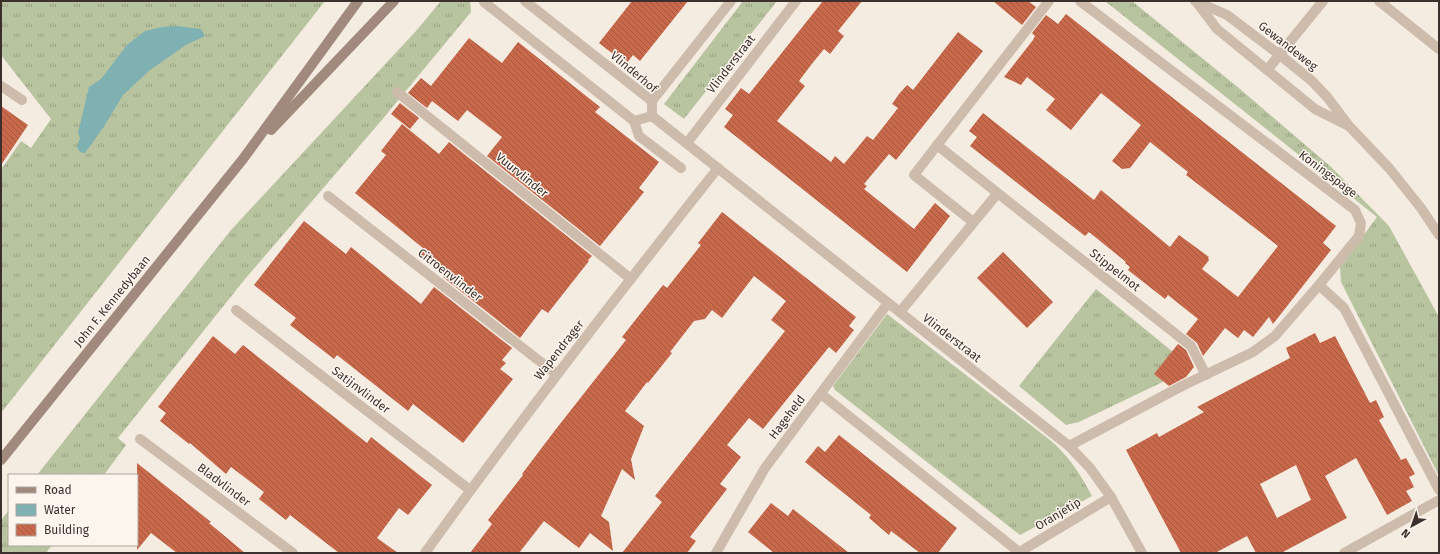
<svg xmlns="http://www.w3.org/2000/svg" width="1440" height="554" font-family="'Fira Sans',sans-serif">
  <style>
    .grass { fill: url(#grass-tufts) }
    .water { fill: #7fb0b2 }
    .building { fill: url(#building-back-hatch); fill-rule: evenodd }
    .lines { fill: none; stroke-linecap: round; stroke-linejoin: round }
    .service { stroke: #cdbbac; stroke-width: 10 }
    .minor { stroke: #cdbbac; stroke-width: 10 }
    .tertiary { stroke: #cdbbac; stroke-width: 10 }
    .secondary { stroke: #a18a7d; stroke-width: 10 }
    .labels { text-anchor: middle; stroke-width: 3; stroke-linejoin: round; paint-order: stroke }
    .street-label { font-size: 12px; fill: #3b302b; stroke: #fbf5ee }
  </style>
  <defs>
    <pattern id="grass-tufts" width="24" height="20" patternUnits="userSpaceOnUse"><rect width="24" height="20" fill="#b8c4a0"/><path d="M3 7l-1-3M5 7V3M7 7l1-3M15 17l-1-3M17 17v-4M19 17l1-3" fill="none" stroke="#97a083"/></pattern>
    <pattern id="building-back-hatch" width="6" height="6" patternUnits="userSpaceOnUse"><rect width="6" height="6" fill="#c8694b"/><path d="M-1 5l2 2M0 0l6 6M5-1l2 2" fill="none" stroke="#a4573f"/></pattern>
  </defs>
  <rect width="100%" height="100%" fill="#f4ebe1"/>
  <g class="grass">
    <polygon points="1,1 325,1 1,413 1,166 3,167 21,141 31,148 51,119 1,55"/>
    <polygon points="441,1 470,1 471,12 381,121 245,279 118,438 126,445 104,475 37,475 231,230 416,31"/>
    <polygon points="743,1 777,1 684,119 664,104"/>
    <polygon points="1105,1 1132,1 1240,89 1330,166 1389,226 1439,317 1439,476 1341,282 1340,267 1377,217"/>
    <polygon points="1096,289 1184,361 1173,377 1079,422 1066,425 1019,386"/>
    <path d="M887,314L1050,440C1069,456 1080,474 1092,496L1020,535L835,390L833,386Z"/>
    <polygon points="9,510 9,545 52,545 46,553 1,553 1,520"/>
  </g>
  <polygon class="water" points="177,26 201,29 205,36 186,45 150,70 123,95 103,128 85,153 80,152 77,147 80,138 78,133 89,87 101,79 127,45 145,31 162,27"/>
  <g class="building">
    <polygon points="632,1 688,1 640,61 633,55 626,64 599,43"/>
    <polygon points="823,1 862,1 838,31 844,36 830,54 824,49 811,65 799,81 805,86 777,121 831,162 835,156 844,164 867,136 873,140 898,108 892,104 899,94 907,85 913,90 958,32 983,51 896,160 889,154 864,184 867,186 864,189 914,229 935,203 950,216 907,272 724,127 733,115 725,109 741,88 749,94"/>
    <polygon points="993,1 1028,1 1036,7 1022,25"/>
    <polygon points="1066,14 1336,226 1323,243 1331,250 1273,324 1269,317 1253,337 1244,330 1238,338 1225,328 1203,356 1197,343 1186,334 1198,319 1168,295 1165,299 1128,270 1130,267 1125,263 1126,262 1089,232 1085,236 970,146 977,137 969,131 983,113 1094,200 1101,190 1170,247 1179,235 1209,257 1208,258 1209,260 1202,269 1238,297 1278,246 1186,175 1188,172 1150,142 1130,168 1122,169 1112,161 1141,125 1101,93 1071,130 1046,110 1055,99 1027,77 1021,85 1004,77 1033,40 1035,36 1032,33 1046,15 1058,24"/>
    <polygon points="469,38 502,63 518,42 600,107 595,112 659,162 639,188 644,192 600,246 487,156 502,137 467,110 458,121 432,101 427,108 408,93 421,78 431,86"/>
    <polygon points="400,103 419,118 410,129 391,114"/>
    <polygon points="1,106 28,125 1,165"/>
    <polygon points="402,124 439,154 449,142 592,256 588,260 589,261 548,313 542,309 520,338 443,277 445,274 419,253 423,248 355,193 386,155 381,151"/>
    <polygon points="722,212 856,317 849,326 854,330 836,353 829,347 763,429 749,418 727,445 741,457 720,484 727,489 690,537 696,541 687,553 622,553 662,502 655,496 785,331 771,320 786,301 754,276 722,318 712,310 705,319 694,321 670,352 672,353 648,383 647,382 625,411 644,426 631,459 635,480 622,469 601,516 609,522 613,551 590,533 579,548 544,521 519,553 470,553 492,524 488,520 523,475 522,474 556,429 626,340 622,337 663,285 667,288 701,245 698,243"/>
    <polygon points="304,221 346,254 351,247 421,304 434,287 512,348 502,360 506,363 500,369 513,379 463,443 413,404 408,411 337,355 334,359 290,325 296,318 254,285"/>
    <polygon points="1003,252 1053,302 1027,328 977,278"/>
    <path d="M1315,333L1320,343L1335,336L1370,403L1376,400L1384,417L1379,420L1401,460L1406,458L1415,474L1409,477L1414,487L1406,491L1412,501L1387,515L1356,458L1325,476L1347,518L1281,553H1256L1247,536L1215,553H1181L1126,450L1157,433L1159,437L1204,412L1197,407L1290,358L1286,348ZM1296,465L1311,500L1277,518L1260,484Z"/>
    <polygon points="213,336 235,354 243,345 367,443 371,437 432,485 408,515 399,508 377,538 398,553 339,553 290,515 286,520 259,499 264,492 231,467 226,474 190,443 189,444 160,421 166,413 158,407"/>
    <polygon points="1178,344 1186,350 1194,367 1186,377 1169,386 1154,374"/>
    <polygon points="839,435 957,528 938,553 920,553 891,531 889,535 869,518 871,515 805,462 818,446 825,452"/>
    <polygon points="137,463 211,522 209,523 245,553 177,553 151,533 137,550"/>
    <polygon points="771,503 788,516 793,509 849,553 774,553 748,532"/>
  </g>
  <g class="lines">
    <g class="service">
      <polyline points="484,2 634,121 652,116"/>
      <polyline points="634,121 639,136 681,168"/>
    </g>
    <g class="minor">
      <polyline points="525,1 652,101 652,116 1069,446 1090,468 1111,497 1142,553"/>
      <polyline points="1080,1 1355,210 1361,223 1359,236 1319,285 1344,308 1439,490"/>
      <polyline points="1379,1 1439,49"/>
      <polyline points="1267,70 1323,1"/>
      <polyline points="1,86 22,100"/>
      <polyline points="397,92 631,279"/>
      <polyline points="652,101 731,1"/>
      <polyline points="687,143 796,1"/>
      <polyline points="937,145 1191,346 1206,375"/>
      <polyline points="328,196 556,374"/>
      <polyline points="973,222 914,175 1049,1"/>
      <polyline points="236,310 470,490"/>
      <polyline points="900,312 997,194"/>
      <polyline points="821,394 1019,552"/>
      <polyline points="140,439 293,553"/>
      <polyline points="1069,446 1182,386 1253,352 1275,336 1319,285"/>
      <path d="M425,553C519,422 618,294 718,168"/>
      <polyline points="716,553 765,468 888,303"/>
      <polyline points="1018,553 1111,497"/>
      <polyline points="1344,553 1439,500"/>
    </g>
    <g class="tertiary">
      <polyline points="1195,1 1227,15 1280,55 1312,81 1328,98 1349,126 1389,168 1421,208 1439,235"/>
      <polyline points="1198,4 1217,29 1315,109 1347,125"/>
    </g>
    <g class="secondary">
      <polyline points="271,130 394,1"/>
      <polyline points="1,460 243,159 358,1"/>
    </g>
  </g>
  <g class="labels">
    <g class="street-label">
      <text transform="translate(1288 46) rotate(38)" y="4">Gewandeweg</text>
      <text transform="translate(731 64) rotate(-52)" y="4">Vlinderstraat</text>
      <text transform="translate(634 72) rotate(40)" y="4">Vlinderhof</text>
      <text transform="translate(1328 174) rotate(37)" y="4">Koningspage</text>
      <text transform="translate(522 175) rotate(39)" y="4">Vuurvlinder</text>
      <text transform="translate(1115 270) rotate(38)" y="4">Stippelmot</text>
      <text transform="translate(450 275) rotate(38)" y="4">Citroenvlinder</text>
      <text transform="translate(112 301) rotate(-51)" y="4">John F. Kennedybaan</text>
      <text transform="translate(952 338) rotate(38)" y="4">Vlinderstraat</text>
      <text transform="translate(559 350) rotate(-52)" y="4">Wapendrager</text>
      <text transform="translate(361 390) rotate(37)" y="4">Satijnvlinder</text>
      <text transform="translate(787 417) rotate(-53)" y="4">Hageheld</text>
      <text transform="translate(224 485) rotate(37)" y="4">Bladvlinder</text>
      <text transform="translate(1058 514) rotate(-31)" y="4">Oranjetip</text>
    </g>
  </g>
  <rect width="1440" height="554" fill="none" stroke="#3b302b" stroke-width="4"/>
  <rect x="8" y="474" width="130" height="72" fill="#fbf5ee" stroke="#aea6a0"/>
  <rect x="16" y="487" width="20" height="6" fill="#a18a7d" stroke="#aea6a0"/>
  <text x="44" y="494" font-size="12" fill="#3b302b">Road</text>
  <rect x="16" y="504" width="20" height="12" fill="#7fb0b2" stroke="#aea6a0"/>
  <text x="44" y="514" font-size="12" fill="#3b302b">Water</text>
  <rect x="16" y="524" width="20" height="12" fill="url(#building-back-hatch)" stroke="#aea6a0"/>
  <text x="44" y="534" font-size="12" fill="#3b302b">Building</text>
  <g transform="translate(1412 526) rotate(220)" stroke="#fbf5ee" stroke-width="3" paint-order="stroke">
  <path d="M0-3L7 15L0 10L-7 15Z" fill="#3b302b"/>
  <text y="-6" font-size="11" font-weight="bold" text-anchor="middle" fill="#3b302b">N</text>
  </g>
</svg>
